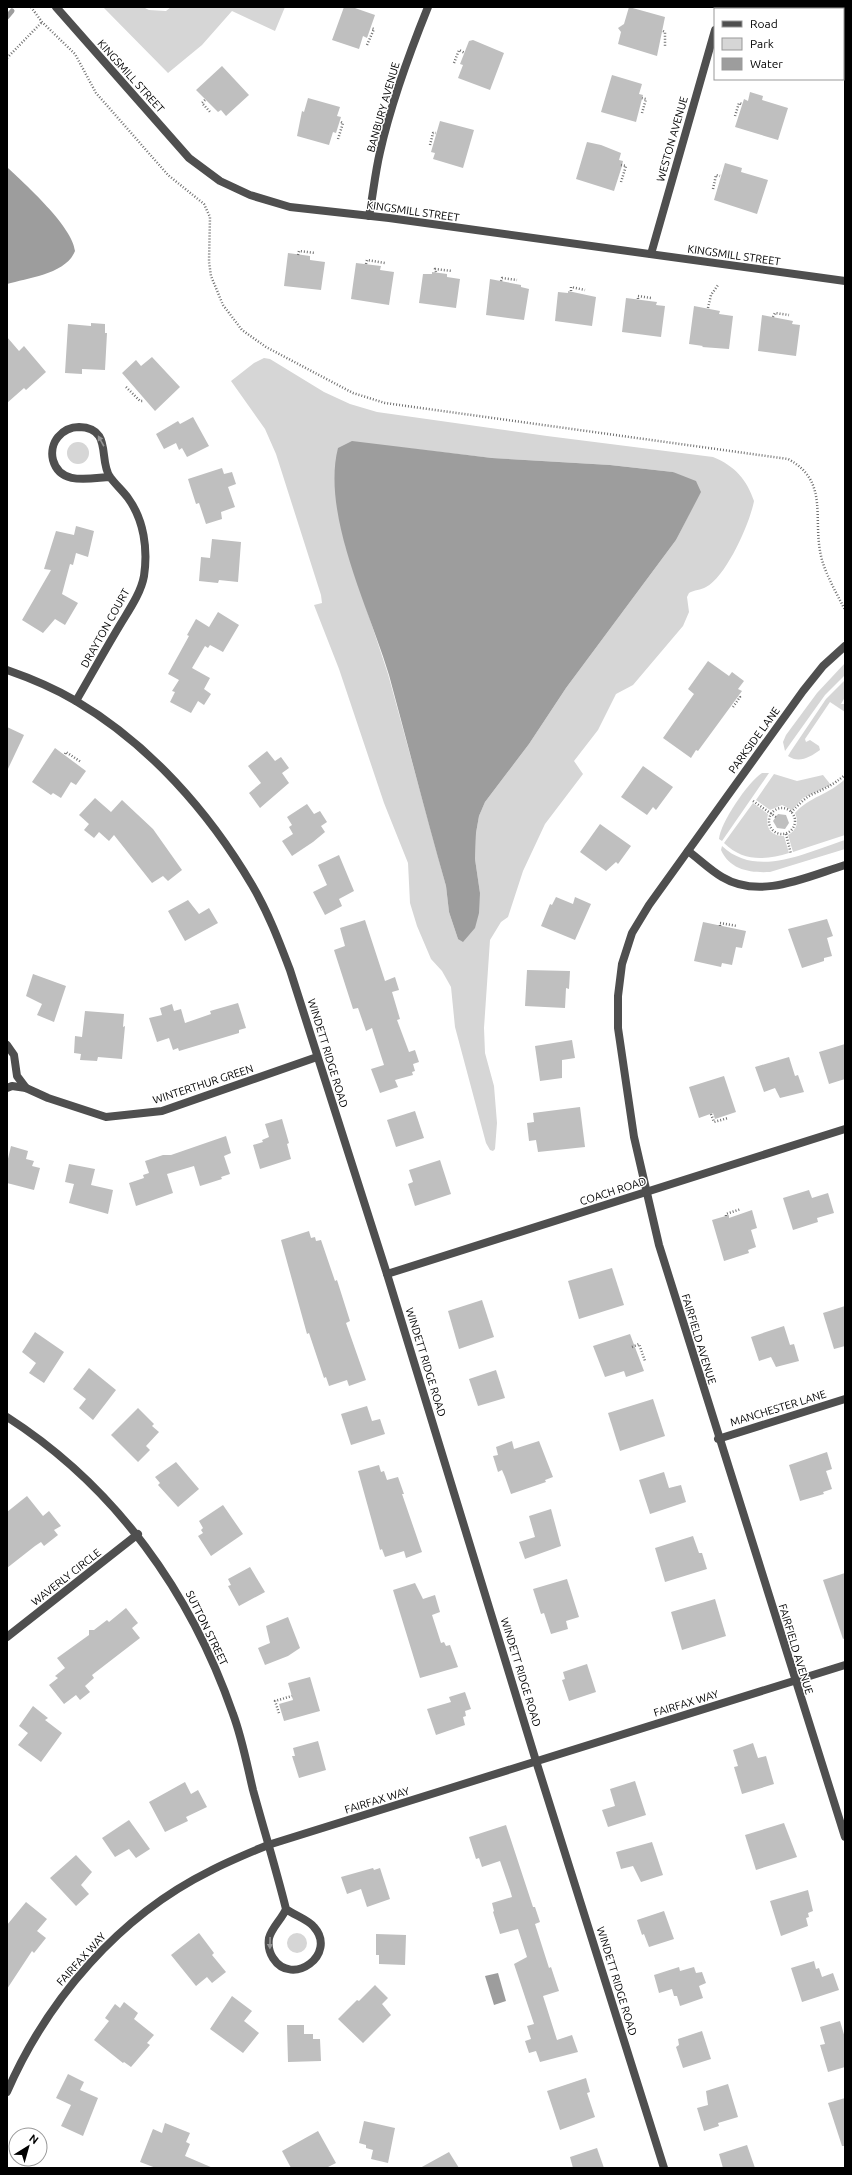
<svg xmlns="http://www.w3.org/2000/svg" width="852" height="2175" font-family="Ubuntu,sans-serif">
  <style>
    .green { fill: #d6d6d6; fill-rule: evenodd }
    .water { fill: #9d9d9d }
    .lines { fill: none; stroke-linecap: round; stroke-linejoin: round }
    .stream { stroke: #9d9d9d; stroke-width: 5 }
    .building { fill: #bfbfbf }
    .path { stroke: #717171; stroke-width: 2.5; stroke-dasharray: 1 2; stroke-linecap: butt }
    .street { stroke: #4f4f4f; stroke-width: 8 }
    .oneway { fill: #959595 }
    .labels { text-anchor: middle; stroke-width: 3; stroke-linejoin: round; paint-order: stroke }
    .street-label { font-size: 11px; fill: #000; stroke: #fff }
  </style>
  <rect width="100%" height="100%" fill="#fff"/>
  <g class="green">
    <polygon points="103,7 143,7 149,10 166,11 171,7 285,7 275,31 232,11 202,45 168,73"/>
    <path d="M264,358L270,359L324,392L350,404L377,412L547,436L713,457C735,466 747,480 754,501C750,523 726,577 706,587C701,590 694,590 689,593L687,597L689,612L683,626L633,685L616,694L598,730L574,761L583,774L545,824L523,871L508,917L501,922L490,940L484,1028L485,1053L494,1086L497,1123L495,1149L493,1151L490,1150L486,1143L455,1027L451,987L442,971L431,959L417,926L410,903L408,863L384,803L339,669L314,605L322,603L321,595L276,454L265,429L231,381L254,363ZM352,442L492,458L610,465L673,472L700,492L676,540L566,688L529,744L485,802L479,816L476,833L475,859L480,893L458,939L449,912L446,886L388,674L345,544Z"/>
    <circle cx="78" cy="453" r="11"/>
    <polygon points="845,663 845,675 825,695 785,751 783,742 786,735 817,693"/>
    <path d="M845,680V697L841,704H845V712L830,702L805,739L806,742L810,740L819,746L820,750C810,757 799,764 788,756L791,751L826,699Z"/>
    <path d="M762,773H769L722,841L719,839C720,823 748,782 762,773Z"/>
    <polygon points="774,774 797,781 823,775 831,785 803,798 792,810 782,805 770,810 756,800"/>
    <path d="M845,779V835L793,852L788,835C797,830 799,822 795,813C809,797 830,794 845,779Z"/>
    <path d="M753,803L768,814C765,827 770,836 784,836L789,853C766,860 743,862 724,843Z"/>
    <path d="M845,840V849L770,872C750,873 730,870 721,850L722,846C757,879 807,852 845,840Z"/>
    <circle cx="297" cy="1943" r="10"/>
  </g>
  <g class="water">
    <path d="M7,167C25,184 73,227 75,251C66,274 28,278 7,284Z"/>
    <path d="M352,441L492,458L610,465L673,472L696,481L701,492L676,540L566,688L529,744L485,802L479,816L476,833L475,859L480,893L479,913L475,928L463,942L458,939L449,912L446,886C426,816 408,745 389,675C370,610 321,515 338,448Z"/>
    <polygon points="498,1973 506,2001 494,2005 485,1976"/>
  </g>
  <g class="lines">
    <polyline class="stream" points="7,17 12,11"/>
  </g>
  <g class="building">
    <polygon points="344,7 352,7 375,15 367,38 363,36 359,49 332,40"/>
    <polygon points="629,7 665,17 657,56 618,44 621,32 618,28 624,24"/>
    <polygon points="473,40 504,53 490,90 458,78 463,65 460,64 469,41"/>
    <polygon points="222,66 249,95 226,116 221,110 218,112 196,90"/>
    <polygon points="612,75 642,84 639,94 643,95 636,122 601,112"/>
    <polygon points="750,92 763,96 762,100 788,108 778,140 735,127 744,99 748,101"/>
    <polygon points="308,98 340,107 337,116 341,117 336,133 333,132 329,145 297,136 302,111 304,112"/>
    <polygon points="440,121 474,130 463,168 433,159 435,153 431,152"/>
    <polygon points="587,142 601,145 621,153 619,160 623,161 622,166 614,191 576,179"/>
    <polygon points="725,163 742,168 741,172 768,180 757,214 714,200"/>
    <polygon points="288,253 310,256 310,260 325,262 321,290 284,286"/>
    <polygon points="356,263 381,266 380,270 394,272 389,305 351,299"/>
    <polygon points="432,272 447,274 447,277 460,279 456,308 419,303 423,274 432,274"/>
    <polygon points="490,279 521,285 521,287 529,289 524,320 486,315"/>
    <polygon points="568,291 596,297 592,326 555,321 558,292 568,293"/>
    <polygon points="626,298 657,302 656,305 665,306 661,337 622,332"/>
    <polygon points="694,306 720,311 719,314 733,316 729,349 702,347 703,346 689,344"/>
    <polygon points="762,315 793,321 792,324 800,325 796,356 758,351"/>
    <polygon points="91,323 105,324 105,333 107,333 105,370 82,369 82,374 65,373 68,324 91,326"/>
    <polygon points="7,337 19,351 24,346 46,372 26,390 24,388 7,403"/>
    <polygon points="152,357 180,387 155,411 122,373 136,360 141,366"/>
    <polygon points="193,417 209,446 187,457 182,448 179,450 176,443 164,449 156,434 178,421 180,424"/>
    <polygon points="222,468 224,474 232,472 236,484 228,487 235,507 221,512 222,519 206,524 199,503 196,504 188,479"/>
    <polygon points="76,526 94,531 88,557 76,553 73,565 70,564 62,594 78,603 65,625 55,619 43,633 22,620 51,570 44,569 56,531 74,535"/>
    <polygon points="212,539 241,542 238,582 219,580 218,583 199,581 201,557 210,558"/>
    <polygon points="218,612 239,625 223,652 210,645 208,648 205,646 192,668 210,678 204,689 211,694 204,705 198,701 191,713 170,702 175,692 172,691 179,680 168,674 189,636 187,635 196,619 209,627"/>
    <polygon points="708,661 729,676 732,672 744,681 738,689 742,691 698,751 696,750 691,758 663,738 694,694 688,689"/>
    <polygon points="7,727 24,735 7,771"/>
    <polygon points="55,748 86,771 76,785 71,782 61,798 53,793 51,795 32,782"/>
    <polygon points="267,751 275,761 281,757 289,768 282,773 289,783 260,808 249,793 261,783 248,766"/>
    <polygon points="643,766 673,787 656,810 653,807 647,815 621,797"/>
    <polygon points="95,798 111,812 122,800 153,829 182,870 168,881 163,876 152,883 114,835 109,841 99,832 94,838 84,830 89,824 79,815"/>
    <polygon points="307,804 314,814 320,811 327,822 321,826 325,832 313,842 292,856 282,841 293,834 289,827 292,825 287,817"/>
    <polygon points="778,814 786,815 789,823 785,829 777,828 773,821"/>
    <polygon points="600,824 631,846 618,864 616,862 606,871 580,852"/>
    <polygon points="339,855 354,891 339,899 342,906 325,915 313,892 327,885 318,865"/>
    <polygon points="556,897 573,904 575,897 591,904 575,940 541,926 550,904 552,905"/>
    <polygon points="188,900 199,914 209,908 218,923 185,941 168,911"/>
    <polygon points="827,919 833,936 827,938 832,956 824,958 824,961 802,968 788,929"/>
    <polygon points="365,920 385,981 395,977 399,990 392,992 400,1019 397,1020 409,1052 415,1050 419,1062 413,1064 415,1071 412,1072 413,1075 395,1080 398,1087 380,1093 371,1069 384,1065 372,1028 366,1031 358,1008 353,1009 334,950 345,946 340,928"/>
    <polygon points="703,922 746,931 742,948 736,947 732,965 722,963 721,967 694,961"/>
    <polygon points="527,970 570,971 569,989 566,988 565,1008 525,1006"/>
    <polygon points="33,974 66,986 54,1022 37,1015 42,1004 26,996"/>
    <polygon points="238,1003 246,1028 239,1030 239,1033 179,1051 178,1048 173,1050 169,1038 157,1042 149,1018 162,1015 160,1008 172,1004 174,1011 181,1009 185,1023 211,1014 210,1011"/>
    <polygon points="85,1011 124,1014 123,1027 125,1026 122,1059 98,1057 97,1061 80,1060 81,1054 74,1053 75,1036 82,1037"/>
    <polygon points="572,1040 575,1058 562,1060 562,1078 540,1081 535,1046"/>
    <polygon points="845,1044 845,1079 829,1084 819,1052"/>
    <polygon points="789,1057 795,1076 798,1075 804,1092 780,1098 775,1088 764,1092 755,1067"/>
    <polygon points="724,1076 736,1112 715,1119 713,1113 699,1118 689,1087"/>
    <polygon points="580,1107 585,1147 538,1152 536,1140 529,1141 527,1123 534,1122 533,1113"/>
    <polygon points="415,1111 424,1138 396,1147 387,1120"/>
    <polygon points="282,1119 289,1143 287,1144 291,1159 260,1169 253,1145 263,1142 262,1140 269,1137 265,1124"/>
    <polygon points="226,1136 231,1153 224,1156 230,1174 221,1177 222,1179 200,1186 194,1166 167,1174 173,1193 136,1206 129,1183 144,1178 143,1175 149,1173 145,1161 163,1155 171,1155"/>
    <polygon points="11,1146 28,1151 26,1159 34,1161 32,1166 40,1168 34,1190 7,1183 7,1163"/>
    <polygon points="440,1160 451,1194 415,1206 408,1184 413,1182 409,1170"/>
    <polygon points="69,1164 95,1169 91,1185 113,1190 108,1214 69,1203 74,1184 65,1182"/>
    <polygon points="809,1190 812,1198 828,1193 834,1213 817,1218 818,1222 793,1230 783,1198"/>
    <polygon points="752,1210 757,1228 751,1230 756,1247 748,1250 749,1253 724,1261 712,1220 729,1215 729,1218"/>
    <polygon points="309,1231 311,1238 315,1237 316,1241 321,1240 335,1281 337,1280 350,1321 346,1323 366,1380 349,1386 347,1380 329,1386 326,1377 324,1378 309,1333 307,1334 281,1240"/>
    <polygon points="612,1268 624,1305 579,1319 568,1281"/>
    <polygon points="482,1300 494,1337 459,1349 448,1311"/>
    <polygon points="845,1306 845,1346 834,1349 823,1313"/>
    <polygon points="784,1326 790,1345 794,1344 799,1361 776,1367 771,1357 759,1361 751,1337"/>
    <polygon points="35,1332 64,1352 44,1383 29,1373 36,1363 22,1352"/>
    <polygon points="630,1334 644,1371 626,1377 624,1371 605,1377 593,1346"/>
    <polygon points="89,1368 116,1390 93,1420 79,1408 86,1399 73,1389"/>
    <polygon points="496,1370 505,1398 478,1406 469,1379"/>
    <polygon points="653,1399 665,1436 620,1451 608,1413"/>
    <polygon points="367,1406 372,1421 380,1419 385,1434 351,1445 341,1414"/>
    <polygon points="138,1408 154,1424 152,1426 159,1432 146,1446 150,1450 138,1462 111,1435"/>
    <polygon points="512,1441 514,1449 539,1441 553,1477 545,1480 546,1482 511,1494 505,1477 502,1470 498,1472 493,1456 498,1455 496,1447"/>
    <polygon points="827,1452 832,1469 826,1471 832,1489 823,1492 824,1494 800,1501 789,1465"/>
    <polygon points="176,1462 199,1489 178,1507 158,1485 160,1483 155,1477"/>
    <polygon points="379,1465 381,1472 384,1471 387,1480 398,1477 404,1494 402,1494 422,1552 406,1558 404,1551 385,1557 382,1549 380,1550 358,1471"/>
    <polygon points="664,1472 669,1488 681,1485 686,1502 650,1514 639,1480"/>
    <polygon points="27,1496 43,1516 49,1511 61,1526 54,1530 58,1535 44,1546 41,1542 35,1546 7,1568 7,1512"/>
    <polygon points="223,1505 243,1534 211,1556 198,1536 203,1533 201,1530 203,1528 199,1521"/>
    <polygon points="551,1509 561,1546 525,1559 519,1542 535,1537 529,1516"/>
    <polygon points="693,1536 699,1553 702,1553 707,1569 665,1582 655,1548"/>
    <polygon points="250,1567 265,1592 239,1606 228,1586 231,1585 228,1579"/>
    <polygon points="845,1573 845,1638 843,1639 823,1580"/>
    <polygon points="567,1579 579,1617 566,1621 568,1629 551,1634 544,1613 541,1614 533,1589"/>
    <polygon points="415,1583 423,1599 435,1595 440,1612 432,1615 441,1643 444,1642 446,1646 450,1645 458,1667 420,1678 393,1590"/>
    <polygon points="715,1599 726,1636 682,1650 671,1612"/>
    <polygon points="126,1608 138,1623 132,1628 140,1638 92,1675 94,1678 85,1686 90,1692 80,1700 76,1695 64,1704 49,1685 58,1678 55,1676 65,1668 57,1658 89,1635 89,1630 94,1630 107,1620 109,1622"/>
    <polygon points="288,1617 300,1648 288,1656 265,1665 258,1648 270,1643 266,1626"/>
    <polygon points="587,1664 596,1692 569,1701 562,1680 565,1679 563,1672"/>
    <polygon points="310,1677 320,1711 284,1721 279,1704 293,1700 288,1683"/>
    <polygon points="465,1692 471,1709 465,1711 466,1716 463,1717 465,1725 436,1735 427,1709 451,1702 449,1697"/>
    <polygon points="33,1706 48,1718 45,1720 62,1733 41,1762 18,1745 28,1733 19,1726"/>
    <polygon points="318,1741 326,1770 299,1778 292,1756 295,1756 293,1748"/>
    <polygon points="753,1743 758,1758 766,1756 774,1784 742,1794 734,1767 738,1766 733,1750"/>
    <polygon points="635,1781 646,1815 608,1827 602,1810 615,1806 610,1789"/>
    <polygon points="185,1782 191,1794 198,1790 207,1807 186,1817 188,1821 165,1832 149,1802"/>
    <polygon points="129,1820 150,1849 136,1858 129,1849 115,1857 102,1838"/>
    <polygon points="784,1823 797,1857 756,1870 745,1835"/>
    <polygon points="506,1825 533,1907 535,1907 540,1922 535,1924 549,1968 551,1967 559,1991 543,1996 557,2040 572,2035 578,2052 540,2062 536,2051 529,2053 525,2041 531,2039 527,2026 534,2024 514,1964 527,1957 518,1929 500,1934 493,1912 494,1911 492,1903 512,1897 510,1890 500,1861 482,1867 479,1858 476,1859 469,1837"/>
    <polygon points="652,1842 663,1875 641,1882 633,1866 621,1869 616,1852"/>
    <polygon points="76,1855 92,1872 81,1885 89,1894 76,1906 50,1878"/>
    <polygon points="373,1868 374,1870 380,1868 390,1899 367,1907 361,1889 347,1894 341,1877"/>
    <polygon points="808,1890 813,1911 808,1913 809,1917 806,1918 808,1926 781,1936 770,1901"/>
    <polygon points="26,1902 47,1919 37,1931 46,1938 34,1953 32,1951 7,1989 7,1925"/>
    <polygon points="664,1911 674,1939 649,1947 644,1934 642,1935 637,1920"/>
    <polygon points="199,1933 214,1953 212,1955 226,1972 212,1983 207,1977 196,1986 171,1955"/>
    <polygon points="376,1934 406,1935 405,1965 379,1964 379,1955 376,1955"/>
    <polygon points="814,1961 816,1969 819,1968 822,1977 833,1973 839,1990 802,2002 791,1968"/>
    <polygon points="679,1967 680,1971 694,1967 696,1973 702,1972 706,1983 699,1986 703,1998 680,2006 677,1996 674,1996 672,1989 659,1993 654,1975"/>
    <polygon points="375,1985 388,1998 382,2004 391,2015 363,2043 338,2019 357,2000 359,2001"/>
    <polygon points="232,1996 252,2011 244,2021 259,2033 243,2053 210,2029"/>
    <polygon points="124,2002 138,2013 134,2019 154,2035 147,2043 150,2045 131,2067 124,2062 123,2063 94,2040 109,2021 105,2018 115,2004 120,2008"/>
    <polygon points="840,2021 845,2038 845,2067 828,2072 820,2045 825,2044 820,2027"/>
    <polygon points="287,2025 304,2025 304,2034 313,2034 313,2039 320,2039 321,2061 288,2062"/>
    <polygon points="702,2031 711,2059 683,2068 676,2047 679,2045 678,2039"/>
    <polygon points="68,2074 84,2082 80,2090 98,2098 83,2136 61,2126 71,2105 56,2098"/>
    <polygon points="586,2078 590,2092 587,2093 595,2117 560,2130 547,2091"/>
    <polygon points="728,2084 738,2117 718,2123 719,2126 704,2131 697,2108 708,2105 706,2091"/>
    <polygon points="845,2098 845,2146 842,2146 828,2103"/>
    <polygon points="364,2121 395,2128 388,2163 371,2159 373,2150 366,2148 366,2145 359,2143"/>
    <polygon points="165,2123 190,2133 186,2142 190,2144 185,2156 213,2168 156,2168 140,2162 153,2129 162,2133"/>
    <polygon points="318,2131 336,2163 326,2168 291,2168 282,2151"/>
    <polygon points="747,2145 755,2168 723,2168 719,2154"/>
    <polygon points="597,2148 604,2168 573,2168 570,2157"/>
    <polygon points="449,2152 459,2168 420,2168"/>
  </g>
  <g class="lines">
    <g class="path">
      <path d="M31,7L42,22L75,54L96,93L168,175L204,204L210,217L209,262L211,276L223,305L242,330L266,347L353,393L385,403L788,459C831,482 811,520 822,560C827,577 837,594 845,610"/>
      <polyline points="663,31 665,32 665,47"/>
      <polyline points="367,45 374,29 371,28"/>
      <polyline points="7,58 42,22"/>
      <polyline points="454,63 459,50 465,53"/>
      <polyline points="205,100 202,103 211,113"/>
      <polyline points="642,113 646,99 642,98"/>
      <polyline points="735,116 739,103 742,104"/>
      <polyline points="338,139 343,123 341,122"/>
      <polyline points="430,145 433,133 436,133"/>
      <polyline points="621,182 626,166 621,165"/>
      <polyline points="713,189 716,175 720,176"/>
      <polyline points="298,255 299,251 315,253"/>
      <polyline points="366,264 367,260 385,263"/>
      <polyline points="436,272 435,269 452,271"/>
      <polyline points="501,281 502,278 517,280"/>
      <polyline points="571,291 571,287 585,290"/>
      <polyline points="638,299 638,296 651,298"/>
      <polyline points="708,308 711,295 718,285"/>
      <polyline points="773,317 775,313 789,315"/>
      <polyline points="126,387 140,401 143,401"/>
      <polyline points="733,707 740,697 739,695"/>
      <polyline points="65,754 66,752 81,762"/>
      <polyline points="753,801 776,817"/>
      <circle cx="782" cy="821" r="13"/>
      <path d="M791,812C798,806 804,798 813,794C826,788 833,785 845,775"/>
      <polyline points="786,834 791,854"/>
      <polyline points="720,926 720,923 737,926"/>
      <polyline points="711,1114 714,1122 728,1118"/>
      <polyline points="726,1216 726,1214 741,1209"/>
      <polyline points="632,1347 639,1344 645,1361"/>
      <polyline points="279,1713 275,1701 292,1696"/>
    </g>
    <g class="street">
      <polyline points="56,7 189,158 220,181 250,195 290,207 389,218 845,281"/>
      <polyline points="721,9 721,7"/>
      <path d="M369,216C373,195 375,173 380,152C391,103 409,54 428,7"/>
      <polyline points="651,254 715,30"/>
      <polyline points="845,646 823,666 803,691 649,905 632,933 622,964 618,996 618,1028 634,1137 659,1245 845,1837"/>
      <path d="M7,670C30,678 54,688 76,701C149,744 209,812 252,885C268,912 279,941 290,970L387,1274L536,1761L664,2168"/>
      <path d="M76,701C91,675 105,650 120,625C129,610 141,593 144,576C148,549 144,520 128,498C123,491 115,484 110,477C98,460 113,428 79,427C71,427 63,431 58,437C53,443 51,452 53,460C60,486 90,478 110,477"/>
      <path d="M688,851C699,859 710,870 722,877C760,900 806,877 845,865"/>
      <polyline points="7,1045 14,1055 17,1076 26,1088"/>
      <polyline points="7,1088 12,1086 26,1088 48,1098 106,1117 162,1111 317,1057"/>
      <polyline points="387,1274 845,1129"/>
      <path d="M7,1417C116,1487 191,1593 233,1714C242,1738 247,1765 253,1790C264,1830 276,1869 286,1909C282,1919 272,1927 269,1938C268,1945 269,1952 273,1958C292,1988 338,1954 314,1927C309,1920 294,1915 286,1909"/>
      <polyline points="718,1439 845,1399"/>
      <polyline points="7,1637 138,1534"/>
      <path d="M7,2092C47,2000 119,1916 210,1871C229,1861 249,1853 268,1845L845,1665"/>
    </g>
  </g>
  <defs><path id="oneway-solid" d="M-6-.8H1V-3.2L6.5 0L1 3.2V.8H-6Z"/></defs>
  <g class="oneway">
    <use href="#oneway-solid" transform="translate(101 441) rotate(-119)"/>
    <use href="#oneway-solid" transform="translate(270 1943) rotate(91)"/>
  </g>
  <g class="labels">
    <g class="street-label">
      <text transform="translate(131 76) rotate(48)" y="4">KINGSMILL STREET</text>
      <text transform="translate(383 107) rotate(-74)" y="4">BANBURY AVENUE</text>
      <text transform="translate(672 139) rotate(-74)" y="4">WESTON AVENUE</text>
      <text transform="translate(413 211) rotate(8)" y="4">KINGSMILL STREET</text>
      <text transform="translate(734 255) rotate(8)" y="4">KINGSMILL STREET</text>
      <text transform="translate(105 628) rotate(-61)" y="4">DRAYTON COURT</text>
      <text transform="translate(754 740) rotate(-54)" y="4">PARKSIDE LANE</text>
      <text transform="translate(328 1053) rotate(73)" y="4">WINDETT RIDGE ROAD</text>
      <text transform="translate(203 1084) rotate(-18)" y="4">WINTERTHUR GREEN</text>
      <text transform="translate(613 1191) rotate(-18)" y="4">COACH ROAD</text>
      <text transform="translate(699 1339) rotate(73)" y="4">FAIRFIELD AVENUE</text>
      <text transform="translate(426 1362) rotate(73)" y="4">WINDETT RIDGE ROAD</text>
      <text transform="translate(778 1408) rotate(-17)" y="4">MANCHESTER LANE</text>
      <text transform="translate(66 1577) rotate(-38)" y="4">WAVERLY CIRCLE</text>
      <text transform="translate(207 1628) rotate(64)" y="4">SUTTON STREET</text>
      <text transform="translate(796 1649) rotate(73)" y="4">FAIRFIELD AVENUE</text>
      <text transform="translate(521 1672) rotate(73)" y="4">WINDETT RIDGE ROAD</text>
      <text transform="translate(686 1703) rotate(-17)" y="4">FAIRFAX WAY</text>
      <text transform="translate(377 1800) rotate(-17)" y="4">FAIRFAX WAY</text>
      <text transform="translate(81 1959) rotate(-48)" y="4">FAIRFAX WAY</text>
      <text transform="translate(617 1981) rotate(73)" y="4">WINDETT RIDGE ROAD</text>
    </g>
  </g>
  <rect width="852" height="2175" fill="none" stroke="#000000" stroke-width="16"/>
  <rect x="714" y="8" width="130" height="72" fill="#ffffff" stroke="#999999"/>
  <rect x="722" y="21" width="20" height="6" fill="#4f4f4f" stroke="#999999"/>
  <text x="750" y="28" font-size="12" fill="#000000">Road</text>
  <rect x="722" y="38" width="20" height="12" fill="#d6d6d6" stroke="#999999"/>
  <text x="750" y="48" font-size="12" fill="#000000">Park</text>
  <rect x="722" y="58" width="20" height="12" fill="#9d9d9d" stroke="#999999"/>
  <text x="750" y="68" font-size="12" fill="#000000">Water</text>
  <g transform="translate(28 2147) rotate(37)"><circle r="19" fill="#ffffff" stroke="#999999"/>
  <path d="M0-3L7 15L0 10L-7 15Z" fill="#000000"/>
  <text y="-6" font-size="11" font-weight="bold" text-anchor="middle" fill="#000000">N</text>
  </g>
</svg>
